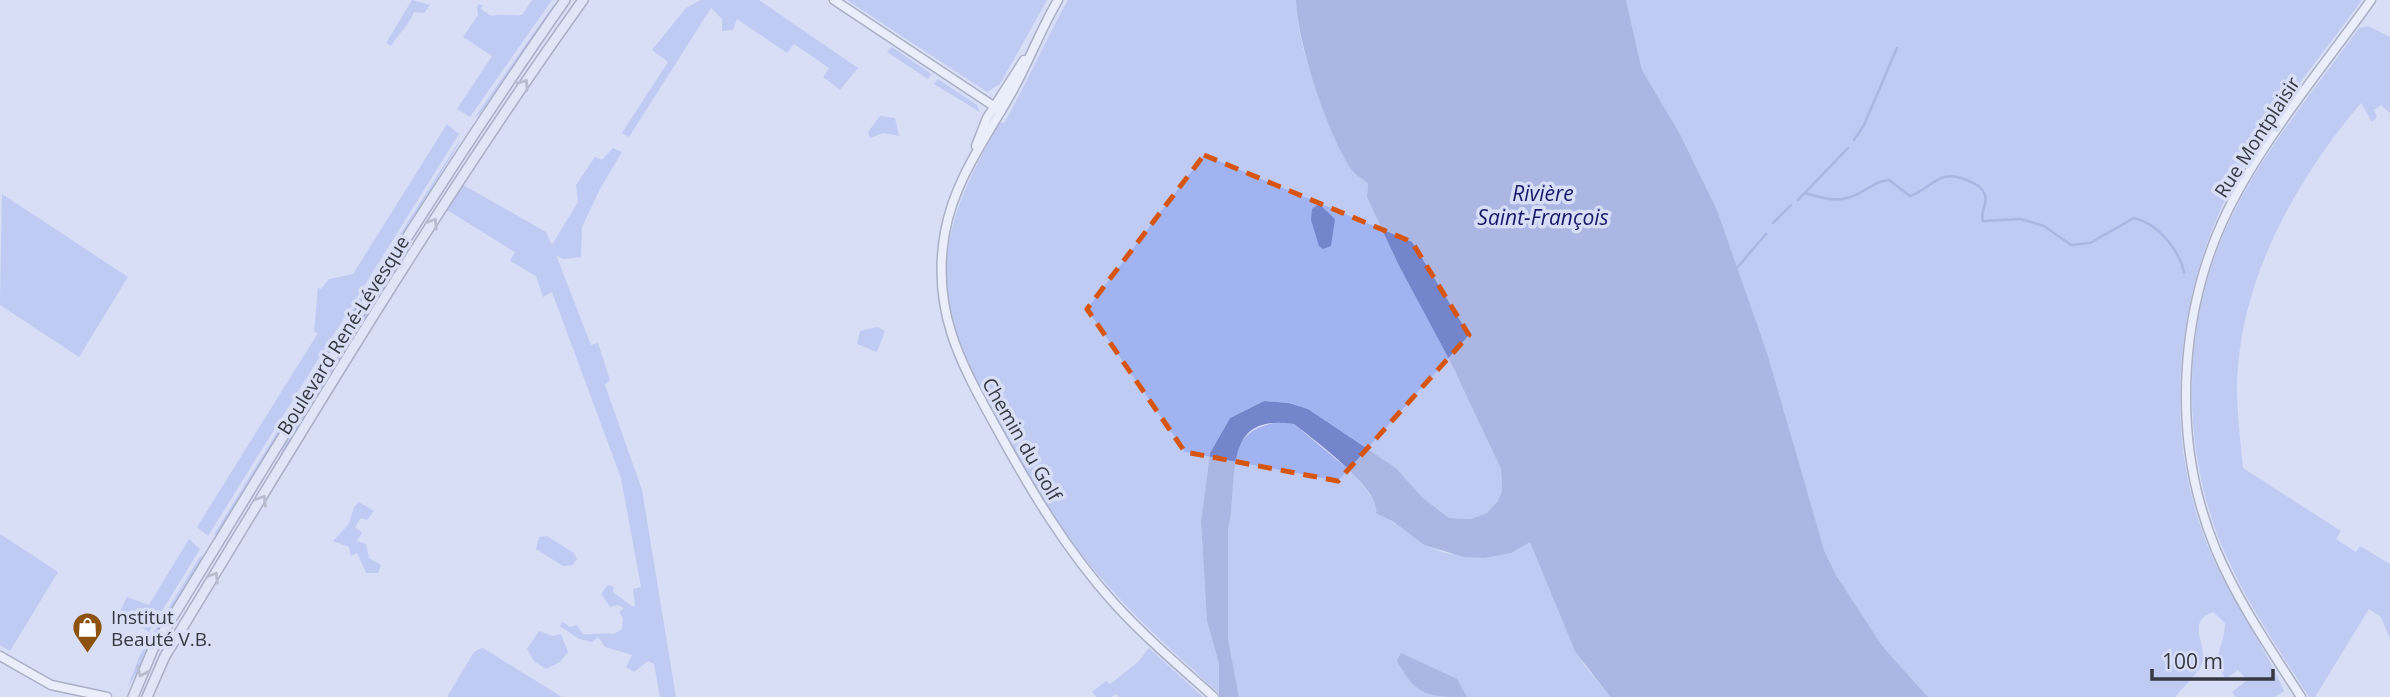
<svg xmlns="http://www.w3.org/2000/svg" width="2390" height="697" font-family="'Open Sans',sans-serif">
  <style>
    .green { fill: #a2b3f2 }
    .water { fill: #7485cb }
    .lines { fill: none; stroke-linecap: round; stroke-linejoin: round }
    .stream { stroke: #7485cb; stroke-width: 2.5 }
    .tertiary-casing { stroke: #71778b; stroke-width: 11 }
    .secondary-casing { stroke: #71778b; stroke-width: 12 }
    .tertiary { stroke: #fff; stroke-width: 8 }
    .secondary { stroke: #e9edfa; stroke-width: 9 }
    .oneway { stroke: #90939e }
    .marked { fill: none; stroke: #d65611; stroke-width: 5; stroke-dasharray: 14 9; stroke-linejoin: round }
    .labels { text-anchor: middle; stroke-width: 7; stroke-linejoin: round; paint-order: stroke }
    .street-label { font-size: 19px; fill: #373942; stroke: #d8def5 }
    .poi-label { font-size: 19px; fill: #373942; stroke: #d8def5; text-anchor: start }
    .water-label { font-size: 21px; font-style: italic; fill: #17196b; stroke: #d8def5 }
  </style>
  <rect width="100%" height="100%" fill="#d8def5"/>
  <g class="green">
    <path d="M412,0L430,5L424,13L414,12C409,25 399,33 391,46L386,43Z"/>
    <path d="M532,0H552L470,117L457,109L492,56L463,37L478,15L477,7L479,4L483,6L481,9L491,16C501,13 511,16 522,15Z"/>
    <polygon points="701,0 759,0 858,68 840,90 823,77 829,68 794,44 787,53 737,19 733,30 722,31 722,19 711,8 629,137 622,133 668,62 652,50 686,8"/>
    <polygon points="847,0 1047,0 1000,84 987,92"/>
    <path d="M1068,0H1296C1298,62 1334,134 1368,184L1367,197L1398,264L1451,363L1501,469L1502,491L1498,501L1487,513L1471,519L1449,518L1423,498L1396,468L1308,409L1289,403L1264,401L1230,418L1210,453L1201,522L1207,621L1219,664L1220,694C1158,639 1099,584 1053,516C1032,485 1016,451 997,419C972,374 946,329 946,276C947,217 972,172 1000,122L1004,123C1027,83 1045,41 1068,0Z"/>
    <path d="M1626,0H2362C2318,61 2260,129 2227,196C2177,297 2164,424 2202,531C2222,588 2260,636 2284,691L2275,697H2236L2232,692L2247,680L2238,670L2226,679C2209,655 2225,648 2225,623L2213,612C2183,623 2211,647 2201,666C2195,677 2183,687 2175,697H1928L1883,647L1836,575L1824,550L1717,210L1680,134L1642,70Z"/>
    <polygon points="554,4 553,9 480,114 475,117"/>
    <path d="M2368,26L2390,37V113L2381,105L2374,110L2377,117L2372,122L2361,103C2299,176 2246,269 2238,366C2235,399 2240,435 2243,468L2341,531L2336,539L2356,552L2360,546L2390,564V639L2381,617L2369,609L2315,697H2309C2280,651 2248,605 2226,555C2179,452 2181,321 2230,220C2262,153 2311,94 2354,35L2359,28Z"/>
    <polygon points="892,47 931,74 928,79 887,52"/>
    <polygon points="938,79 977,105 980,112 934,84"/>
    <polygon points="880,116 895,118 899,136 883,133 870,138 868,132"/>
    <polygon points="447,124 459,134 208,536 197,527 318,333 314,332 318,288 321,289 329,279 353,274"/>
    <polygon points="461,140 397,245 394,244 456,146"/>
    <path d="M613,148L622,152L600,189L582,227L581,257L563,259L556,255L591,345L598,343L610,380L605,385L642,490L676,697H660L654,664L648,661L634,672L626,667L632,655L605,647L598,637L592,642L579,639L560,626L563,622L570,627L577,625L583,634C594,635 603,632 614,634L622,629L623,618L619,612L624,608L618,605L610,607L601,594L608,585L614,587L613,592L633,607L635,605L633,589L641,587L621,478L552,292L543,297L536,276L510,261L515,252L447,210L463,185L546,232L552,245L578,202L576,185L595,157L602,160Z"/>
    <polygon points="2,194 128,277 79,357 0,305"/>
    <polygon points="392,246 395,248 220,531 213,536"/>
    <polygon points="403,253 407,256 270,475 286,443"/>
    <polygon points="878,327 885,331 877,352 857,344 860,331"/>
    <path d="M1281,422L1294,424L1355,475L1387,518L1424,545L1445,553L1484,558L1530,541L1584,665L1610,697H1239L1228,639V529C1240,482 1216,430 1281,422Z"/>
    <polygon points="359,502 374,511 367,520 361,518 355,527 362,533 357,541 366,544 369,558 381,565 378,573 366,573 357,553 351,556 349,547 333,541 349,524 354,507"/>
    <polygon points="0,534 58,572 10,651 0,645"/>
    <polygon points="547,536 574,553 577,559 573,565 563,566 536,549 539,537"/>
    <polygon points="189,539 200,549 149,632 119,613 127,597 149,605"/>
    <polygon points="201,555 202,561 127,689 140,655"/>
    <polygon points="539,631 552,636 561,634 568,652 560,662 546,669 534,661 527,649"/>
    <polygon points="481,648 483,648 562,697 447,697 474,652"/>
    <polygon points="1149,648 1203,697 1119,697 1116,694 1111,697 1097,697 1092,692 1106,681 1110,684 1138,662"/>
  </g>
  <g class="water">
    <path d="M1296,0H1626L1642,70L1680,134L1717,210L1767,353L1824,550L1836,575L1883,647L1928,697H1610L1575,651L1530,542L1511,553L1484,558L1464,557L1424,545L1392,521L1376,513C1382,490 1312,438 1294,424C1218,412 1240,483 1228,529V639L1239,697H1219V664L1207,621L1201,522L1210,453L1230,418L1264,401L1289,403L1308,409L1396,468L1423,498L1449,518L1471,519L1487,513L1498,501L1502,491L1501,469L1451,363L1398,264L1367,197L1368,184C1363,178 1356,176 1352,170C1328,136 1297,41 1296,0Z"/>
    <polygon points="1319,204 1335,219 1331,246 1323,249 1319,246 1311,220 1312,209"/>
    <path d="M1401,653L1457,679L1467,697C1428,697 1416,696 1397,661Z"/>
  </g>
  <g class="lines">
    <g class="stream">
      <polyline points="1854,140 1864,125 1897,48"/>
      <path d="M1805,193C1828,200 1842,204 1863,191C1872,186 1878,181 1889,180L1910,196C1934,187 1939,167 1969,181C1976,184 1982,187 1985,195C1988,204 1980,211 1983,221L2021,219L2044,226L2071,245L2090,243L2134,218C2157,223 2179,249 2184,272"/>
      <polyline points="1798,200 1848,148"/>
      <polyline points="1773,223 1791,205"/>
      <polyline points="1736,269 1766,234"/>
    </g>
    <defs>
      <g id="tertiary">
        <polyline points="834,0 1001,111"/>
        <path d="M1058,0C1041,29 1029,61 1013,90C987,137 955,178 945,232C931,310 960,362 996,427C1030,489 1066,550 1114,603C1144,636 1180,667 1214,697"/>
        <polyline points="976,146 987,118 1024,60"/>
        <polyline points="0,656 51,685 107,697"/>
        <path d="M2301,697C2271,650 2238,602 2216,550C2169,437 2178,298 2238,191C2275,124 2326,63 2371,0"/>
      </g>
      <g id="secondary">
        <path d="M133,697L153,649C287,431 418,210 565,0"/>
        <path d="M147,697L165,656C300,435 432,211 583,0"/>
      </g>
    </defs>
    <use href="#tertiary" class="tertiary-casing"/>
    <use href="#secondary" class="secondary-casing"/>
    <use href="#tertiary" class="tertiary"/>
    <use href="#secondary" class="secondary"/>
  </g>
  <defs><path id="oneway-chevron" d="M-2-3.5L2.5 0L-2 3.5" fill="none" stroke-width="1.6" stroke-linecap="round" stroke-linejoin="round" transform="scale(1.75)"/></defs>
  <g class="oneway">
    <use href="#oneway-chevron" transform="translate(524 84) rotate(-55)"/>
    <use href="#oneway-chevron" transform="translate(433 223) rotate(-58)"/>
    <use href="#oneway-chevron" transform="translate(262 500) rotate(-58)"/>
    <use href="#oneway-chevron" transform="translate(214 577) rotate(-58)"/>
    <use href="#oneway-chevron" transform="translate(142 672) rotate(114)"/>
  </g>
  <path d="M0 0H2390V697H0ZM1204,155L1412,242L1469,335L1338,481L1185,452L1087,309Z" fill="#d8def5" fill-opacity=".55" fill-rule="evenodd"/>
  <path class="marked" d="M1204,155L1412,242L1469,335L1338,481L1185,452L1087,309Z"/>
  <defs>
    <symbol id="shop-pin" viewBox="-11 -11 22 30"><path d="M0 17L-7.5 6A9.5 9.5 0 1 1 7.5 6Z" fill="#8d520e" stroke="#d8def5"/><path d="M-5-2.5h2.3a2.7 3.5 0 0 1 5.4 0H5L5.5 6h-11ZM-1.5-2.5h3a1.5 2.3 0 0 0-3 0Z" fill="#fff"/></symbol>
  </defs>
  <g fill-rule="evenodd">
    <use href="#shop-pin" x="70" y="610" width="35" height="47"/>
  </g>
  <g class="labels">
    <g class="street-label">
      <text transform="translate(2257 137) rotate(-57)" y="7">Rue Montplaisir</text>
      <text transform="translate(343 335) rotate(-58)" y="7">Boulevard René-Lévesque</text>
      <text transform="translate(1022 439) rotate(60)" y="7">Chemin du Golf</text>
    </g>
    <g class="poi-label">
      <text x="111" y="624">Institut<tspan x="111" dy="22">Beauté V.B.</tspan></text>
    </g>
    <g class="water-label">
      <text x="1543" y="201">Rivière<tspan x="1543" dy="24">Saint-François</tspan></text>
    </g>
  </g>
  <path d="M2152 669v10h121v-10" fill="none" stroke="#373942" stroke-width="3.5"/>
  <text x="2162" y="669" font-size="21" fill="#373942" stroke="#d8def5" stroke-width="5" paint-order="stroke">100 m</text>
</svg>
